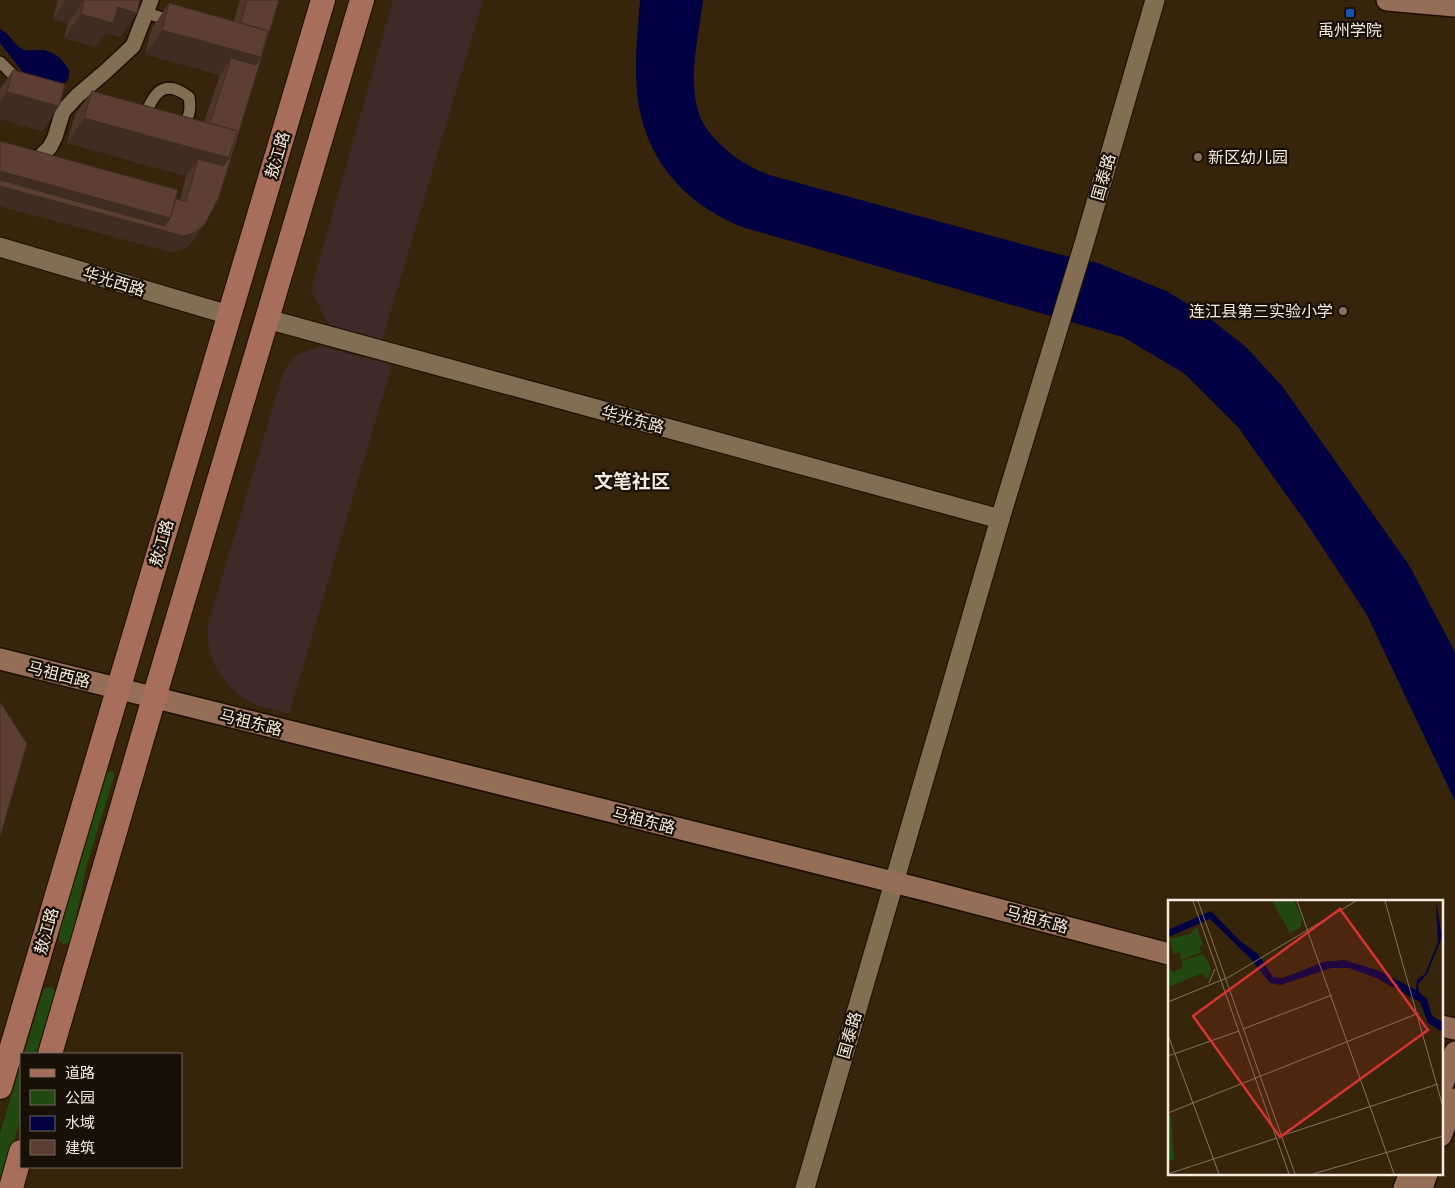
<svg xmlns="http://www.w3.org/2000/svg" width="1455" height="1188" font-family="'Times New Roman','Noto Sans SC',serif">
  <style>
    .commercial { fill: #3e2a28 }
    .green { fill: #224a10 }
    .water { fill: #000042 }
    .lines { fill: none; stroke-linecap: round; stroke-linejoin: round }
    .pedestrian-casing { stroke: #1d0d00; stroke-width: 14 }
    .minor-casing { stroke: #1d0d00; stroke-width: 18 }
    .tertiary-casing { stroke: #1d0d00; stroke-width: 21 }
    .secondary-casing { stroke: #1d0d00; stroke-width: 24 }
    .primary-casing { stroke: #1d0d00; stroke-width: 26 }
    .pedestrian { stroke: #826e53; stroke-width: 11 }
    .minor { stroke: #826e53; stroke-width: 15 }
    .tertiary { stroke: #826e53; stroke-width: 19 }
    .secondary { stroke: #946e57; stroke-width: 21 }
    .primary { stroke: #a76e5b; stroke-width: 24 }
    .wall { fill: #4f362b }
    .shaded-wall { fill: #402c23 }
    .building { fill: #5c3f32; stroke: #402c23 }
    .transit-dot { fill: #1a4fb4; stroke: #181006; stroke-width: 2 }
    .education-dot { fill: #8d6e63; stroke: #181006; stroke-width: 2 }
    .labels { text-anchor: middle; stroke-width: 4.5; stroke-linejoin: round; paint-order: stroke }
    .poi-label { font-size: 16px; fill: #f6ebdc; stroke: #181006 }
    .street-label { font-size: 16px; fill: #f6ebdc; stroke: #181006 }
    .quarter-label { font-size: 19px; font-weight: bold; fill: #f6ebdc; stroke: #181006 }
    .inset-road { fill: none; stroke: #83745f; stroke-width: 1 }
    .view { fill: #d83231; fill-opacity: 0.15; stroke: #d83231; stroke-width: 2.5 }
    .inset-edge { fill: none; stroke: #f6ebdc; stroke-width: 2.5 }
  </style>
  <rect width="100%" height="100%" fill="#36250b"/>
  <g class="commercial">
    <polygon points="393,0 483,0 382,341 328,324 311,290"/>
    <polygon points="320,346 392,365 289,714 256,705 238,695 231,688 217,670 213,660 209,649 208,630 209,621 282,376 286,367 297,355"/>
  </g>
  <g class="green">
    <polygon points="110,771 113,772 114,776 86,868 72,939 68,943 63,944 59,940 58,935 107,773"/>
    <polygon points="51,987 56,991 40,1054 24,1054 43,991 46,988"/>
    <polygon points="21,1063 21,1117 0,1188 0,1134"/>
  </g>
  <g class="water">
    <path d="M640,0H703C699,36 687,78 699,114C703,126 712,136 721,145C736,159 754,170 773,176L1058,254L1098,263L1166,291L1188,304L1208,317L1246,347L1282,386L1409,565L1455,652V801L1366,613L1305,521L1238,427L1185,374L1123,337L742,227C683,203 643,157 637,92C634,62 638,30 640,0Z"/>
    <path d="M0,29C10,33 14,46 24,50C28,51 33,50 37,50C51,49 62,57 69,70C70,78 67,82 61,87L24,74L0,43Z"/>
  </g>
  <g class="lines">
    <defs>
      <g id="pedestrian">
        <polyline points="146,13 173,21"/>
        <polyline points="0,62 21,83"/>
        <path d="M144,118C153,94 163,77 189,97C191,108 190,122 178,126"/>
      </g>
      <polyline id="minor" points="0,155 27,160 40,157 50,147 55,137 63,111 78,95 105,72 133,46 151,0"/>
      <g id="tertiary">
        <polyline points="0,247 229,315"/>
        <polyline points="267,319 1000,519"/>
        <polyline points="805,1188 1000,519 1083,247 1155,0"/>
      </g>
      <g id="secondary">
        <polyline points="1387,0 1455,6"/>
        <polyline points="0,659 925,890 1169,954"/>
        <polyline points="1441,1026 1455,1029"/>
        <polyline points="1441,1089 1455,1052"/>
        <polyline points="1441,1136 1455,1099"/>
        <polyline points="1404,1188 1410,1174"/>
        <polyline points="1422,1188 1427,1174"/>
      </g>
      <g id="primary">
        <polyline points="50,1054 154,698 362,0"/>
        <polyline points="0,1087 323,0"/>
        <polyline points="11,1188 21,1152"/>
      </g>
    </defs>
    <use href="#pedestrian" class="pedestrian-casing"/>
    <use href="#minor" class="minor-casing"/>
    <use href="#tertiary" class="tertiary-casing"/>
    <use href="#secondary" class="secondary-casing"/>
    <use href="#primary" class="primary-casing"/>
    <use href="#pedestrian" class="pedestrian"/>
    <use href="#minor" class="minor"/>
    <use href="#tertiary" class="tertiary"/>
    <use href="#secondary" class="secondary"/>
    <use href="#primary" class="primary"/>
  </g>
  <g class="wall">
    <polygon points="58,0 140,0 120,37 106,33 96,47 64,38 68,23 53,19"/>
    <polygon points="240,0 279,0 194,240 184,249 172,252 0,206 0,141 180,200 186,176 67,143 75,115 92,91 204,122 220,75 145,54 152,28 169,3 234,21"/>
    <polygon points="13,70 59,106 42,131 0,119 0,89"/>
  </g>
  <g class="shaded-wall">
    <polygon points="66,0 84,0 68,23 53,19"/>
    <polygon points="118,7 137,13 120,37 106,33 96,47 64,38 81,14"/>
    <polygon points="162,30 261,57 244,81 231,58 220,75 145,54"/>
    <polygon points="7,92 59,106 42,131 0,119 0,102"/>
    <polygon points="84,118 229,158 212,183 198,159 186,176 67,143"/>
    <polygon points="0,171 205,224 194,240 184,249 172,252 0,206"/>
  </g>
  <g class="building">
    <polygon points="84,0 140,0 137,13 118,7 113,23 81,14"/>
    <polygon points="247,0 279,0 219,197 205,224 196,232 184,236 0,186 0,180 165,226 170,218 176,199 186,201 198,159 224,166 229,158 237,131 210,123 231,58 256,65 261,57 268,31 241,23"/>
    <polygon points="169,3 268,31 261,57 162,30"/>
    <polygon points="13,70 65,84 59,106 7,92"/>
    <polygon points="92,91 237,131 229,158 84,118"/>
    <polygon points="0,141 178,190 170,218 0,171"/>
    <polygon points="0,702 27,744 0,837"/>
  </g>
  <rect class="transit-dot" x="1345" y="8" width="10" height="10" rx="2.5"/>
  <g class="education-dot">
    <circle cx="1198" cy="157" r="5"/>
    <circle cx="1343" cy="311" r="5"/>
  </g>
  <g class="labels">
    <g class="poi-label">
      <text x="1350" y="36">禹州学院</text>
      <text x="1208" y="163" text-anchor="start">新区幼儿园</text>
      <text x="1333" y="317" text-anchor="end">连江县第三实验小学</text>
    </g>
    <g class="street-label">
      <text transform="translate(277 155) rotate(-73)" y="6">敖江路</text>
      <text transform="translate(1103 177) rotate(-74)" y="6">国泰路</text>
      <text transform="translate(114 281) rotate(17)" y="6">华光西路</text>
      <text transform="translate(633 419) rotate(15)" y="6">华光东路</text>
      <text transform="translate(161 543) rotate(-74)" y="6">敖江路</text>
      <text transform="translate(59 674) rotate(14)" y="6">马祖西路</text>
      <text transform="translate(251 722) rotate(14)" y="6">马祖东路</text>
      <text transform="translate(644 820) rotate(14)" y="6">马祖东路</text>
      <text transform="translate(1037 919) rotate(15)" y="6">马祖东路</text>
      <text transform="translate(46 931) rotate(-74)" y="6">敖江路</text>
      <text transform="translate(849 1035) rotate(-74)" y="6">国泰路</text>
    </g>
    <g class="quarter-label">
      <text x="632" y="488">文笔社区</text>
    </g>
  </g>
  <g transform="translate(1168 900)">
    <rect width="275" height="275" fill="#36250b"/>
    <path d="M104,1H126L134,19L133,27L122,33ZM29,27L35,45L31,46L33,52L13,60L12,52L6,54L1,39L22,34ZM34,54L38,57L43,70L41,77L38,79L35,73L0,87V67L5,72L15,68L14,61ZM3,216L6,260H0V217Z" fill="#224a10"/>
    <path d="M268,1L274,37L259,74L250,84L251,92L259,99L264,116L275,122V132L260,123L252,102L208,78L181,68H163L113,85L102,83L81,57L42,19L0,37V30L43,11L72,41L90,54L105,77L115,78L155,62L176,60L209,70L248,90L249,80L257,74L270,42Z" fill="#000042"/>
    <path class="inset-road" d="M25,1L121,274M30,1L127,274M129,1L226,274M217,1L275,207M41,83L47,69M0,102L61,77L188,1M75,129L164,95M0,135L51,274M0,156L71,131M0,213L251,113M113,236L270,184M0,274L109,238M145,274L275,236"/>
    <path class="view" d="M172,9L260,130L112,237L25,116Z"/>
    <rect width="275" height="275" class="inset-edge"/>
  </g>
  <rect x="20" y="1053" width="162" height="115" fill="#181006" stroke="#71685c"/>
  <rect x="30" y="1069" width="25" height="8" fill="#a76e5b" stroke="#71685c"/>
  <text x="65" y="1078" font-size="15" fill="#f6ebdc">道路</text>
  <rect x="30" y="1090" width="25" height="15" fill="#224a10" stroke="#71685c"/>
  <text x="65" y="1103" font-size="15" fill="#f6ebdc">公园</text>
  <rect x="30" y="1116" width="25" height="15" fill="#000042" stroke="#71685c"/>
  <text x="65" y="1128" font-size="15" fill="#f6ebdc">水域</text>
  <rect x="30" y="1140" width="25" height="15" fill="#5c3f32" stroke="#71685c"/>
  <text x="65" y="1153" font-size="15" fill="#f6ebdc">建筑</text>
</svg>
